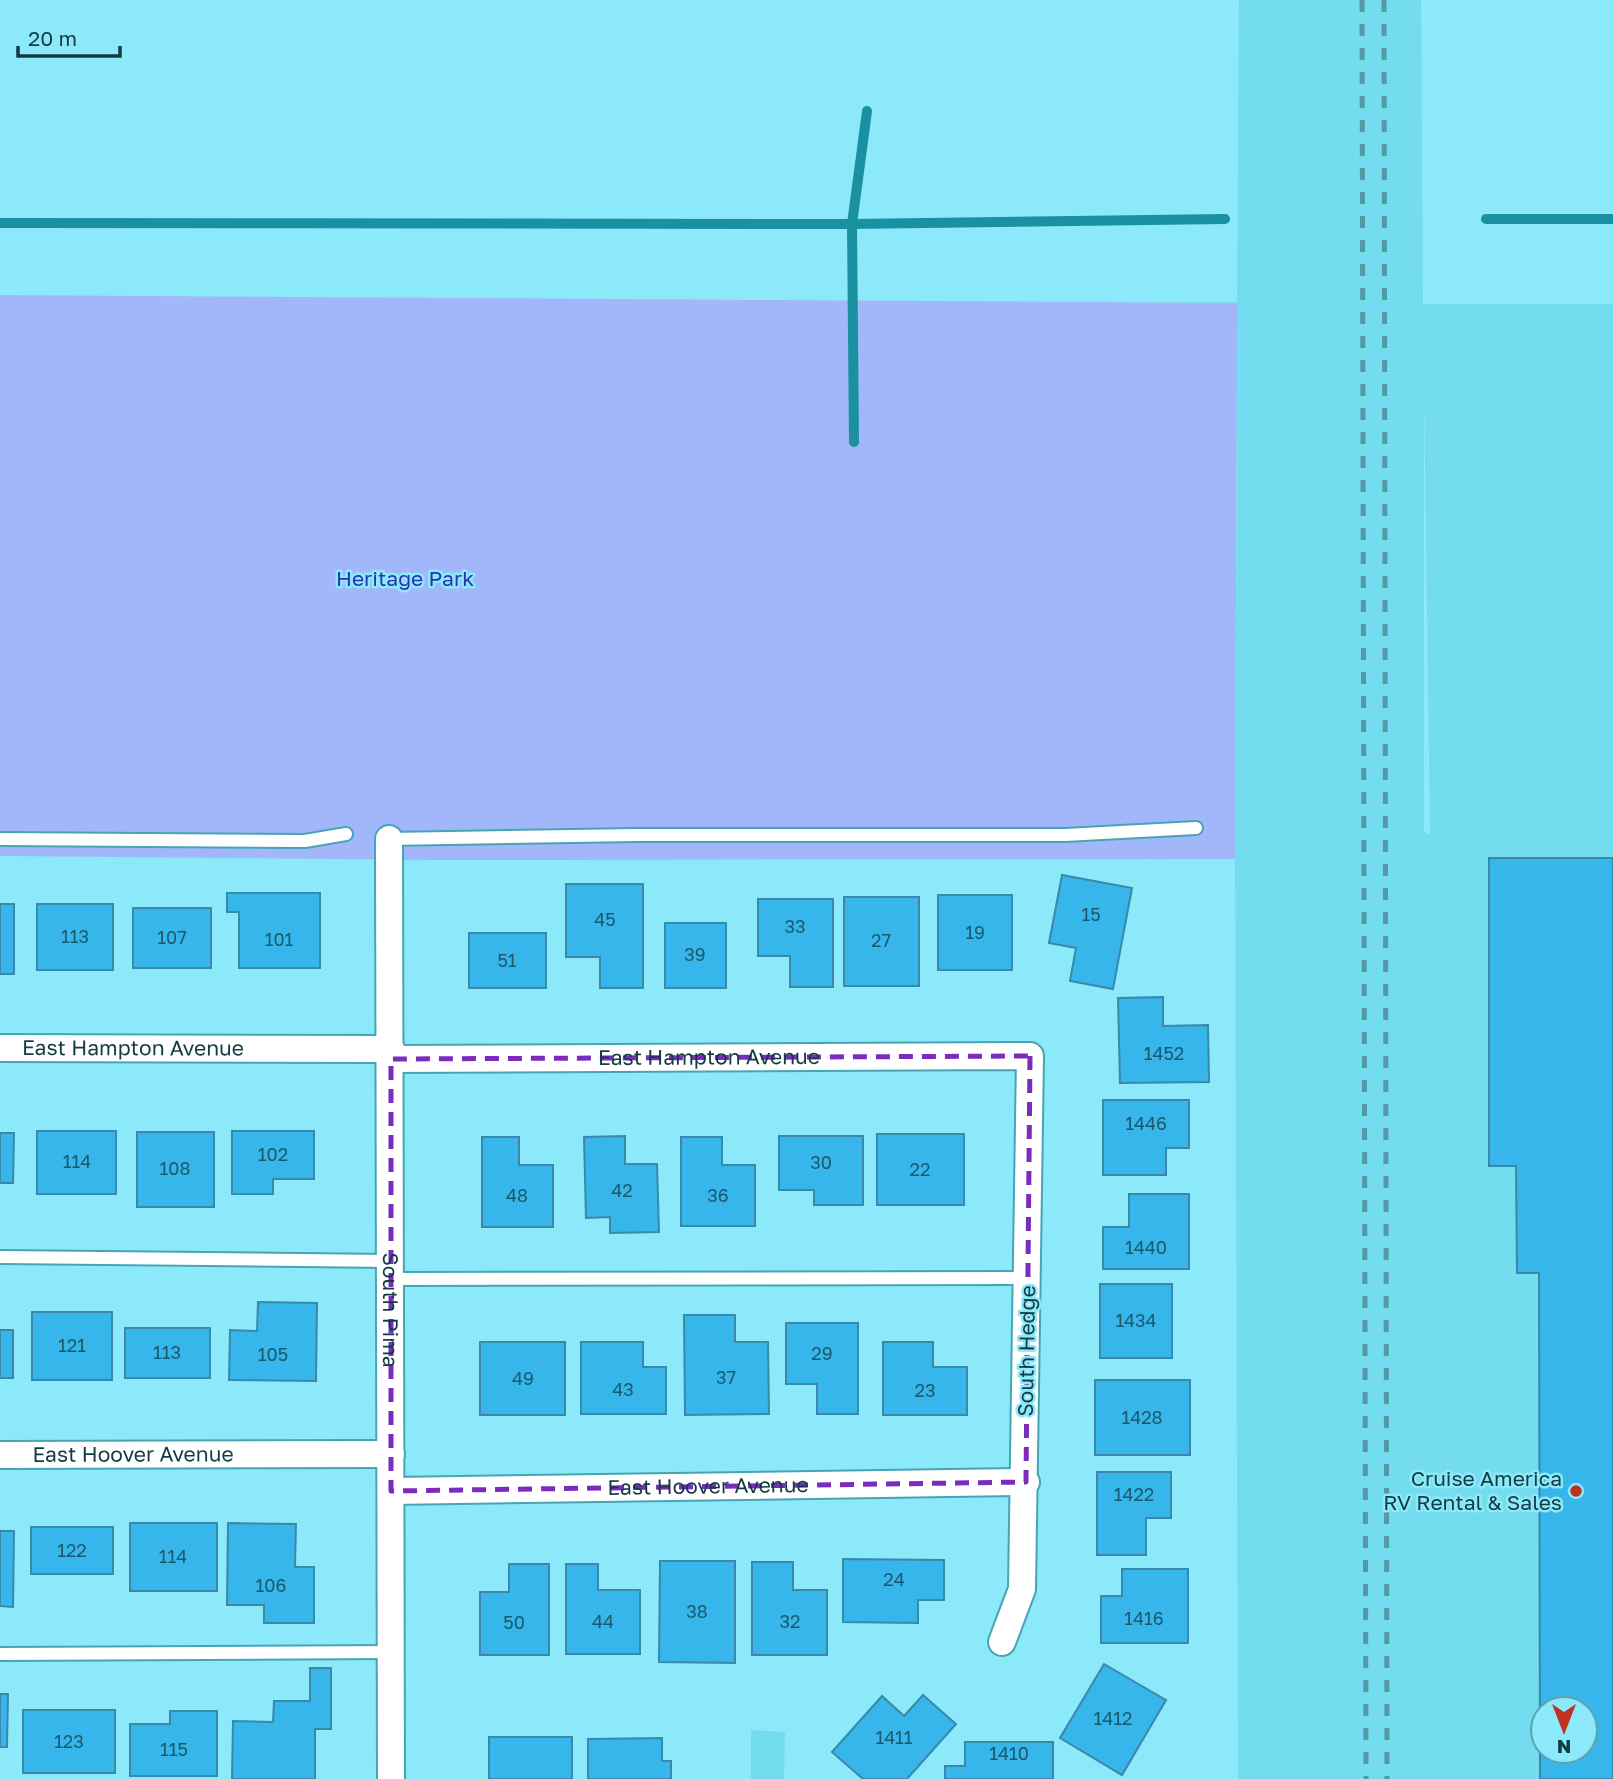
<svg xmlns="http://www.w3.org/2000/svg" width="1613" height="1779" font-family="'Golos Text',sans-serif">
  <style>
    .built { fill: #73dcee; fill-rule: evenodd }
    .green { fill: #a2b7f9 }
    .lines { fill: none; stroke-linecap: round; stroke-linejoin: round }
    .stream { stroke: #1b90a1; stroke-width: 10 }
    .building { fill: #36b6eb; stroke: #3b88aa; stroke-width: 2; fill-rule: evenodd }
    .service-casing { stroke: #45a5b5; stroke-width: 16 }
    .minor-casing { stroke: #45a5b5; stroke-width: 30 }
    .service { stroke: #fff; stroke-width: 12 }
    .minor { stroke: #fff; stroke-width: 26 }
    .rail { stroke: #5499a5; stroke-width: 5; stroke-dasharray: 12 12; stroke-linecap: butt }
    .marked { fill: none; stroke: #7b2cbf; stroke-width: 5; stroke-dasharray: 14 9; stroke-linejoin: round }
    .poi-dot { fill: #bf3222; stroke: #8ce9fa; stroke-width: 2.5 }
    .labels { text-anchor: middle; stroke-width: 5; stroke-linejoin: round; paint-order: stroke }
    .number-label { font-size: 18px; fill: #1b5a6c }
    .park-label { font-size: 21px; fill: #2834b0; stroke: #8ce9fa }
    .street-label { font-size: 21px; fill: #123b42; stroke: #8ce9fa }
    .poi-label { font-size: 21px; fill: #123b42; stroke: #8ce9fa; text-anchor: end }
  </style>
  <rect width="100%" height="100%" fill="#8ce9fa"/>
  <g class="built">
    <path d="M1239,0H1421L1423,304H1613V1779H1238L1235,859L1237,440L1144,303L1237,302ZM1424,391L1430,834H1429L1424,831ZM1543,1709H1585V1751H1543Z"/>
    <polygon points="751,1730 785,1732 784,1779 751,1779"/>
  </g>
  <polygon class="green" points="0,295 1237,303 1235,859 442,860 0,856"/>
  <g class="lines">
    <g class="stream">
      <polyline points="1486,219 1613,219"/>
      <polyline points="0,223 852,224 1225,219"/>
      <polyline points="854,442 852,224 867,111"/>
    </g>
  </g>
  <g class="building">
    <path d="M1489,858H1613V1779H1540L1539,1273H1517L1516,1166H1489ZM1543,1709H1585V1751H1543Z"/>
    <polygon points="1062,875 1132,888 1113,989 1070,981 1076,948 1049,943"/>
    <polygon points="566,884 643,884 643,988 600,988 600,957 566,957"/>
    <polygon points="227,893 320,893 320,968 239,968 239,912 227,912"/>
    <rect x="938" y="895" width="74" height="75"/>
    <rect x="844" y="897" width="75" height="89"/>
    <polygon points="758,899 833,899 833,987 790,987 790,956 758,956"/>
    <rect x="0" y="904" width="14" height="70"/>
    <rect x="37" y="904" width="76" height="66"/>
    <rect x="133" y="908" width="78" height="60"/>
    <rect x="665" y="923" width="61" height="65"/>
    <rect x="469" y="933" width="77" height="55"/>
    <polygon points="1163,997 1163,1026 1208,1025 1209,1082 1120,1083 1118,998"/>
    <polygon points="1103,1100 1189,1100 1189,1148 1166,1148 1166,1175 1103,1175"/>
    <rect x="37" y="1131" width="79" height="63"/>
    <polygon points="232,1131 314,1131 314,1179 273,1179 273,1194 232,1194"/>
    <rect x="137" y="1132" width="77" height="75"/>
    <polygon points="0,1133 14,1133 13,1183 0,1183"/>
    <rect x="877" y="1134" width="87" height="71"/>
    <polygon points="625,1136 625,1164 657,1164 659,1232 610,1233 610,1217 586,1218 584,1137"/>
    <polygon points="779,1136 863,1136 863,1205 814,1205 814,1190 779,1190"/>
    <polygon points="482,1137 519,1137 519,1165 553,1165 553,1227 482,1227"/>
    <polygon points="681,1137 722,1137 722,1165 755,1165 755,1226 681,1226"/>
    <polygon points="1129,1194 1189,1194 1189,1269 1103,1269 1103,1227 1129,1227"/>
    <rect x="1100" y="1284" width="72" height="74"/>
    <polygon points="258,1302 317,1303 316,1381 229,1380 230,1330 257,1331"/>
    <rect x="32" y="1312" width="80" height="68"/>
    <polygon points="684,1315 735,1315 735,1342 768,1342 769,1414 685,1415"/>
    <polygon points="786,1323 858,1323 858,1414 817,1414 817,1384 786,1384"/>
    <rect x="125" y="1328" width="85" height="50"/>
    <rect x="0" y="1330" width="13" height="48"/>
    <rect x="480" y="1342" width="85" height="73"/>
    <polygon points="581,1342 643,1342 643,1367 666,1367 666,1414 581,1414"/>
    <polygon points="883,1342 933,1342 933,1367 967,1367 967,1415 883,1415"/>
    <rect x="1095" y="1380" width="95" height="75"/>
    <polygon points="1097,1472 1171,1472 1171,1518 1146,1518 1146,1555 1097,1555"/>
    <rect x="130" y="1523" width="87" height="68"/>
    <polygon points="228,1523 296,1524 295,1567 314,1567 314,1623 264,1623 264,1605 227,1605"/>
    <rect x="31" y="1527" width="82" height="47"/>
    <polygon points="0,1531 14,1531 13,1607 0,1606"/>
    <polygon points="843,1559 944,1560 944,1600 918,1600 918,1623 843,1622"/>
    <polygon points="660,1561 735,1561 735,1663 659,1662"/>
    <polygon points="752,1562 793,1562 793,1590 827,1590 827,1655 752,1655"/>
    <polygon points="509,1564 549,1564 549,1655 480,1655 480,1592 509,1592"/>
    <polygon points="566,1564 598,1564 598,1590 640,1590 640,1654 566,1654"/>
    <polygon points="1122,1569 1188,1569 1188,1643 1101,1643 1101,1596 1122,1596"/>
    <polygon points="1104,1664 1166,1700 1122,1775 1060,1738"/>
    <polygon points="310,1668 331,1668 331,1729 315,1729 315,1779 232,1779 233,1721 273,1722 274,1701 310,1701"/>
    <polygon points="0,1694 8,1694 7,1747 0,1747"/>
    <polygon points="923,1695 956,1724 907,1779 863,1779 832,1752 882,1696 904,1716"/>
    <rect x="23" y="1710" width="92" height="63"/>
    <polygon points="170,1711 217,1711 217,1776 130,1776 130,1724 170,1724"/>
    <rect x="489" y="1737" width="83" height="42"/>
    <polygon points="662,1738 662,1761 671,1761 671,1779 588,1779 588,1739"/>
    <polygon points="965,1742 1053,1742 1053,1779 945,1779 945,1766 965,1766"/>
  </g>
  <g class="lines">
    <defs>
      <g id="service">
        <polyline points="0,839 305,841 346,834"/>
        <polyline points="389,839 636,835 1065,835 1196,828"/>
        <polyline points="0,1257 391,1261"/>
        <polyline points="391,1279 1028,1278"/>
        <polyline points="0,1654 391,1652"/>
      </g>
      <g id="minor">
        <path id="s1" d="M389,839L391,1779"/>
        <path id="s2" d="M0,1048L391,1049"/>
        <path id="s3" d="M391,1059L1030,1056L1022,1589L1002,1642"/>
        <path id="s4" d="M0,1455L391,1454"/>
        <path id="s5" d="M391,1491L1026,1482"/>
      </g>
    </defs>
    <use href="#service" class="service-casing"/>
    <use href="#minor" class="minor-casing"/>
    <use href="#service" class="service"/>
    <use href="#minor" class="minor"/>
    <g class="rail">
      <polyline points="1362,0 1366,1779"/>
      <polyline points="1384,0 1387,1779"/>
    </g>
  </g>
  <path class="marked" d="M1030,1056L1026,1482L391,1491V1059Z"/>
  <circle class="poi-dot" cx="1576" cy="1491" r="7"/>
  <g class="labels">
    <g class="number-label">
      <text x="1091" y="921">15</text>
      <text x="605" y="926">45</text>
      <text x="795" y="933">33</text>
      <text x="975" y="939">19</text>
      <text x="75" y="943">113</text>
      <text x="172" y="944">107</text>
      <text x="279" y="946">101</text>
      <text x="881" y="947">27</text>
      <text x="695" y="961">39</text>
      <text x="507" y="967">51</text>
      <text x="1164" y="1060">1452</text>
      <text x="1146" y="1130">1446</text>
      <text x="273" y="1161">102</text>
      <text x="77" y="1168">114</text>
      <text x="821" y="1169">30</text>
      <text x="175" y="1175">108</text>
      <text x="920" y="1176">22</text>
      <text x="622" y="1197">42</text>
      <text x="517" y="1202">48</text>
      <text x="718" y="1202">36</text>
      <text x="1146" y="1254">1440</text>
      <text x="1136" y="1327">1434</text>
      <text x="72" y="1352">121</text>
      <text x="167" y="1359">113</text>
      <text x="822" y="1360">29</text>
      <text x="273" y="1361">105</text>
      <text x="726" y="1384">37</text>
      <text x="523" y="1385">49</text>
      <text x="623" y="1396">43</text>
      <text x="925" y="1397">23</text>
      <text x="1142" y="1424">1428</text>
      <text x="1134" y="1501">1422</text>
      <text x="72" y="1557">122</text>
      <text x="173" y="1563">114</text>
      <text x="894" y="1586">24</text>
      <text x="271" y="1592">106</text>
      <text x="697" y="1618">38</text>
      <text x="1144" y="1625">1416</text>
      <text x="603" y="1628">44</text>
      <text x="790" y="1628">32</text>
      <text x="514" y="1629">50</text>
      <text x="1113" y="1725">1412</text>
      <text x="894" y="1744">1411</text>
      <text x="69" y="1748">123</text>
      <text x="174" y="1756">115</text>
      <text x="1009" y="1760">1410</text>
    </g>
    <g class="park-label">
      <text x="405" y="586">Heritage Park</text>
    </g>
    <g class="street-label">
      <text dy="7" stroke="none"><textPath href="#s2" startOffset="133">East Hampton Avenue</textPath></text>
      <text dy="7" stroke="none"><textPath href="#s3" startOffset="318">East Hampton Avenue</textPath></text>
      <text dy="7" stroke="none"><textPath href="#s1" startOffset="471">South Pima</textPath></text>
      <text transform="translate(1027 1351) rotate(-89)" y="7">South Hedge</text>
      <text dy="7" stroke="none"><textPath href="#s4" startOffset="133">East Hoover Avenue</textPath></text>
      <text dy="7" stroke="none"><textPath href="#s5" startOffset="317">East Hoover Avenue</textPath></text>
    </g>
    <g class="poi-label">
      <text x="1562" y="1486">Cruise America<tspan x="1562" dy="24">RV Rental &amp; Sales</tspan></text>
    </g>
  </g>
  <g transform="translate(1564 1730) rotate(180)"><circle r="33" fill="#8ce9fa" stroke="#5ba3b0" stroke-width="2"/>
  <path d="M0-5L12 26L0 18L-12 26Z" fill="#bf3222"/>
  <text y="-10" font-size="19" font-weight="bold" text-anchor="middle" fill="#123b42">N</text>
  </g>
  <path d="M18 46v10h102v-10" fill="none" stroke="#123b42" stroke-width="3.5"/>
  <text x="28" y="46" font-size="21" fill="#123b42" stroke="#8ce9fa" stroke-width="5" paint-order="stroke">20 m</text>
</svg>
